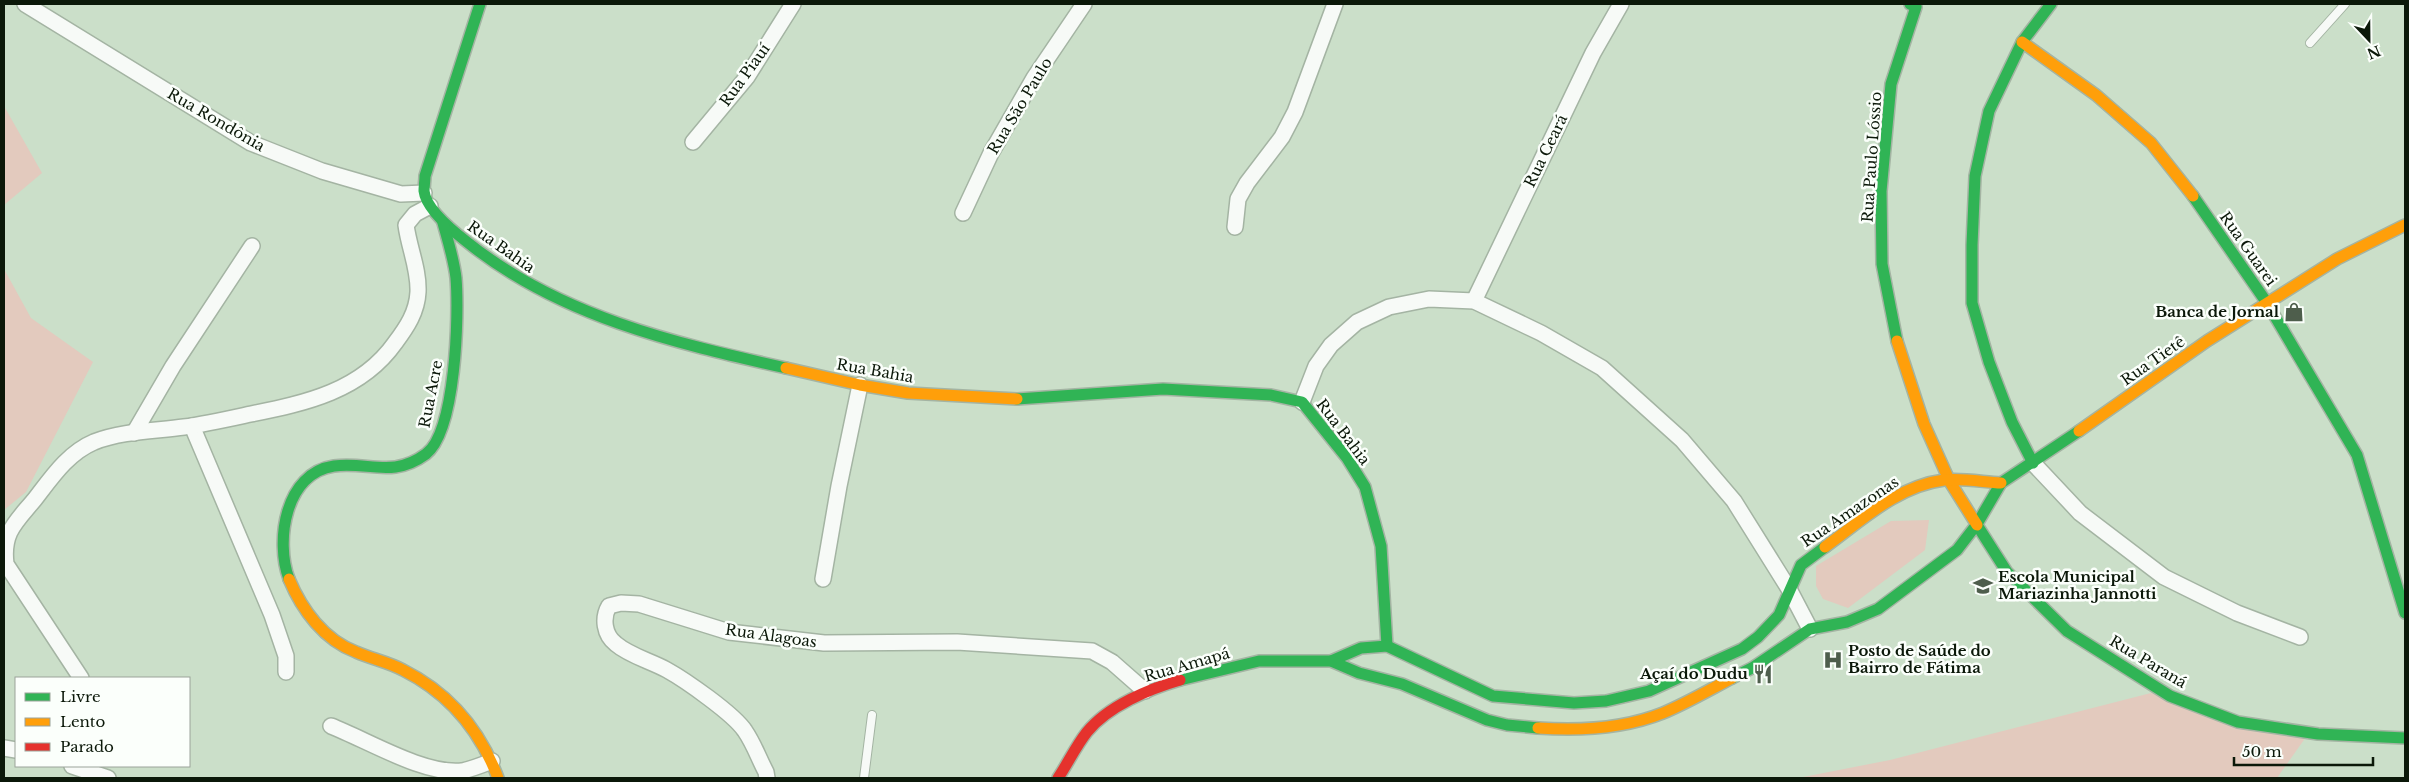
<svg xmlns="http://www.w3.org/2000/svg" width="2409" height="782" font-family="'Libre Baskerville',serif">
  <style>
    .green { fill: #e3cabe }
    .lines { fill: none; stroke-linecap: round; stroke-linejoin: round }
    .lane-casing { stroke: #a4b4a3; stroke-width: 10 }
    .street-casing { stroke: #a4b4a3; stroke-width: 18 }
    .fast-casing { stroke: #a4b4a3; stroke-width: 14 }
    .slow-casing { stroke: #a4b4a3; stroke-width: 14 }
    .jam-casing { stroke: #a4b4a3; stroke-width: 14 }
    .lane { stroke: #f7faf7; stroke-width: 8 }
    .street { stroke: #f7faf7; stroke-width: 15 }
    .fast { stroke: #30b455; stroke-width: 11 }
    .slow { stroke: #ff9f0a; stroke-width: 11 }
    .jam { stroke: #e5322d; stroke-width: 11 }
    .labels { text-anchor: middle; stroke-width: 5; stroke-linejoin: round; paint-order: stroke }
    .street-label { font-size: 15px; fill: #0b1809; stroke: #fbfffb }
    .poi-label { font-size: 15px; font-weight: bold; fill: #0b1809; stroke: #fbfffb; text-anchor: end }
  </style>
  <rect width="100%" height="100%" fill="#cbdfc9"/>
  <g class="green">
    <polygon points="4,106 42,173 4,205"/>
    <polygon points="4,269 31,318 93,362 26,492 4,510"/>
    <polygon points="1929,520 1925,550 1848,608 1823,599 1816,586 1816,566 1891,521"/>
    <polygon points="2151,693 2306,737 2277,778 1798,778 1890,760"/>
  </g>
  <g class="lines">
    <defs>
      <g id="lane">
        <polyline points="2310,43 2345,4"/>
        <polyline points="864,778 872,715"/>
      </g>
      <g id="street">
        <polyline points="25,4 251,143 322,171 401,194 424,193"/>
        <polyline points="693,142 747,77 793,4"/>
        <polyline points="963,213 991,153 1034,78 1084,4"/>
        <polyline points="1235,227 1238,199 1247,183 1282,137 1295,112 1335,4"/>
        <polyline points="1474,301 1593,53 1621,4"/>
        <polyline points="1302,402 1316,366 1331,345 1357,322 1389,307 1429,299 1474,301 1541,333 1602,368 1682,440 1734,501 1789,589 1810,629"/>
        <polyline points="192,426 272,615 286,656 286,672"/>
        <polyline points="134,433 173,366 252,246"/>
        <polyline points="2033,463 2080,513 2164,577 2237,613 2300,637"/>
        <polyline points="823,579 839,486 860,385"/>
        <path d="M81,678L6,564C2,532 16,522 35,499C52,477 68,453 94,442C122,431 155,431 184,427C206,424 228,419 251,414C306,403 361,391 395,343C407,327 417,312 418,292C419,269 409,248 406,225L415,214L430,206"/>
        <path d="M331,726C367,740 424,775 462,771C472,769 482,765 492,761"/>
        <polyline points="4,748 16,750"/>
        <polyline points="72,766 108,778"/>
        <path d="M767,778L766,772C759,759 754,744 745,731C734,714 685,680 667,670C651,661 630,656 616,644C604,635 602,618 609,606L621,603L639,604L729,632L824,643L957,642L1092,651L1112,662L1145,691"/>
      </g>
      <g id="fast">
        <path d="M480,4L425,176C425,181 424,186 424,191C426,209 454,232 467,242C559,316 674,343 786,368"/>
        <polyline points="2193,196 2267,303 2357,455 2405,613"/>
        <polyline points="1897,341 1882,264 1881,191 1891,84 1916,7 1910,4"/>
        <polyline points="1017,399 1163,389 1271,395 1302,402 1347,458 1365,487 1381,546 1387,646"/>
        <polyline points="2033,463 2012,422 1989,362 1972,303 1972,245 1975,176 1989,111 2022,42 2051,4"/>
        <polyline points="1977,525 2007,572 2067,631 2170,696 2238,722 2318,734 2405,738"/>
        <path d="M289,579C275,541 285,473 334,466C368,461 392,479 426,454C456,431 459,315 456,278C454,260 448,241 443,223"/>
        <polyline points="1331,661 1361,648 1387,646 1493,696 1574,703 1606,701 1649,691 1742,649 1758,637 1779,615 1801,565 1825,547"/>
        <polyline points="1732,678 1752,668 1810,629 1847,622 1878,609 1957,550 1977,524 2001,483 2079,431"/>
        <polyline points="1180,680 1259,661 1331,661 1359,673 1402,684 1487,720 1507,725 1538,728"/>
      </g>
      <g id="slow">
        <polyline points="2022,42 2096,95 2151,143 2193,196"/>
        <polyline points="1897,341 1924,424 1950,482 1977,525"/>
        <polyline points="786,368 860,385 908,393 1017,399"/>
        <polyline points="2079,431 2207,341 2337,259 2405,225"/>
        <path d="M1825,547C1861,521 1897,486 1944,480C1962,478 1983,482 2001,483"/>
        <path d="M289,579C302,610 324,640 356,652C372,659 388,662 403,670C449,693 480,730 498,778"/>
        <path d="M1538,728C1580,731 1623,729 1663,713C1687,703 1709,690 1732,678"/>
      </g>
      <path id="jam" d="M1058,778C1068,763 1076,746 1087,732C1108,706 1149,689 1180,680"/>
    </defs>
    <use href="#lane" class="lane-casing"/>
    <use href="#street" class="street-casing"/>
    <use href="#fast" class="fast-casing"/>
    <use href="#slow" class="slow-casing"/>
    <use href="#jam" class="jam-casing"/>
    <use href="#lane" class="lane"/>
    <use href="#street" class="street"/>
    <use href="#fast" class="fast"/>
    <use href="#slow" class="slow"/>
    <use href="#jam" class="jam"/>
  </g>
  <defs>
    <symbol id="shop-bare" viewBox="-9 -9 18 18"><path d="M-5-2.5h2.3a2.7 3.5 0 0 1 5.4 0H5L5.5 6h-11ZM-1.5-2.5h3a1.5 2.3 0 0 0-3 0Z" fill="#4e5e4c" stroke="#fbfffb" stroke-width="2.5" paint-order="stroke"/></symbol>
    <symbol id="school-bare" viewBox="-9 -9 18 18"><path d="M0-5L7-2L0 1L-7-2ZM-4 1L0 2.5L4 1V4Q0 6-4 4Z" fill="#4e5e4c" stroke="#fbfffb" stroke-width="2.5" paint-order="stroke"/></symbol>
    <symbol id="hospital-bare" viewBox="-9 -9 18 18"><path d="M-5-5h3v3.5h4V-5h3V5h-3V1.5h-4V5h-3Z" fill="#4e5e4c" stroke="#fbfffb" stroke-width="2.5" paint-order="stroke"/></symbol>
    <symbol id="restaurant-bare" viewBox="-9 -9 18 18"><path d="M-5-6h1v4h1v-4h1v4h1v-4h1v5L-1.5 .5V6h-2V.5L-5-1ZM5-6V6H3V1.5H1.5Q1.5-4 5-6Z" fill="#4e5e4c" stroke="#fbfffb" stroke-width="2.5" paint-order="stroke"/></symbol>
  </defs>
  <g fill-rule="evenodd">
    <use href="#shop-bare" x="2280" y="298" width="28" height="28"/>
    <use href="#school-bare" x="1969" y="572" width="28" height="28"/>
    <use href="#hospital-bare" x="1819" y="646" width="28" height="28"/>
    <use href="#restaurant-bare" x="1749" y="660" width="28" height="28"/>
  </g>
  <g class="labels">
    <g class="street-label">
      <text transform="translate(745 75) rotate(-54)" y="5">Rua Piauí</text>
      <text transform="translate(1020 106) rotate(-59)" y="5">Rua São Paulo</text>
      <text transform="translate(216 120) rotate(30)" y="5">Rua Rondônia</text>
      <text transform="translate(1546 151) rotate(-64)" y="5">Rua Ceará</text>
      <text transform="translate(1872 157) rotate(-86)" y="5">Rua Paulo Lóssio</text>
      <text transform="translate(501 247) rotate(35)" y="5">Rua Bahia</text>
      <text transform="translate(2248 249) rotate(55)" y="5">Rua Guarei</text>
      <text transform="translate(2153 361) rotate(-35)" y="5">Rua Tietê</text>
      <text transform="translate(875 371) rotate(10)" y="5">Rua Bahia</text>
      <text transform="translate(431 394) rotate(-79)" y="5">Rua Acre</text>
      <text transform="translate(1343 432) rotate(53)" y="5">Rua Bahia</text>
      <text transform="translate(1850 512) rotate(-34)" y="5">Rua Amazonas</text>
      <text transform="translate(771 636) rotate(8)" y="5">Rua Alagoas</text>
      <text transform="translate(2148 662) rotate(31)" y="5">Rua Paraná</text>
      <text transform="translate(1187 665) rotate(-16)" y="5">Rua Amapá</text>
    </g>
    <g class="poi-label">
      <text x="2279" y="317">Banca de Jornal</text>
      <text x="1998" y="582" text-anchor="start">Escola Municipal<tspan x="1998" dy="17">Mariazinha Jannotti</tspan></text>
      <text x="1848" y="656" text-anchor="start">Posto de Saúde do<tspan x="1848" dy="17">Bairro de Fátima</tspan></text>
      <text x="1748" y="679">Açaí do Dudu</text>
    </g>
  </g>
  <rect width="2409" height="782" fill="none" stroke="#0b1809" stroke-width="10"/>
  <rect x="15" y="677" width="175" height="90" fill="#fbfffb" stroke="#9ba39a"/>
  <rect x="25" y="693" width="25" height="8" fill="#30b455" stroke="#9ba39a"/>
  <text x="60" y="702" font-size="15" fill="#0b1809">Livre</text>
  <rect x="25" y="718" width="25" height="8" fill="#ff9f0a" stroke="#9ba39a"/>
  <text x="60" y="727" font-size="15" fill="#0b1809">Lento</text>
  <rect x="25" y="743" width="25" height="8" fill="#e5322d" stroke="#9ba39a"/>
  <text x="60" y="752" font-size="15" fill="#0b1809">Parado</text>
  <g transform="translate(2369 40) rotate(158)" stroke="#fbfffb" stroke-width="4" paint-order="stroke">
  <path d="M0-4L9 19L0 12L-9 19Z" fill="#0b1809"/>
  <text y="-8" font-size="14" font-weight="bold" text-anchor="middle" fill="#0b1809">N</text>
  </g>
  <path d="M2234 757v8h139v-8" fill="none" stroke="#0b1809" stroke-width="2.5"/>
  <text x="2242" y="757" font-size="15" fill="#0b1809" stroke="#fbfffb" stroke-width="4" paint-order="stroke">50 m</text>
</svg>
